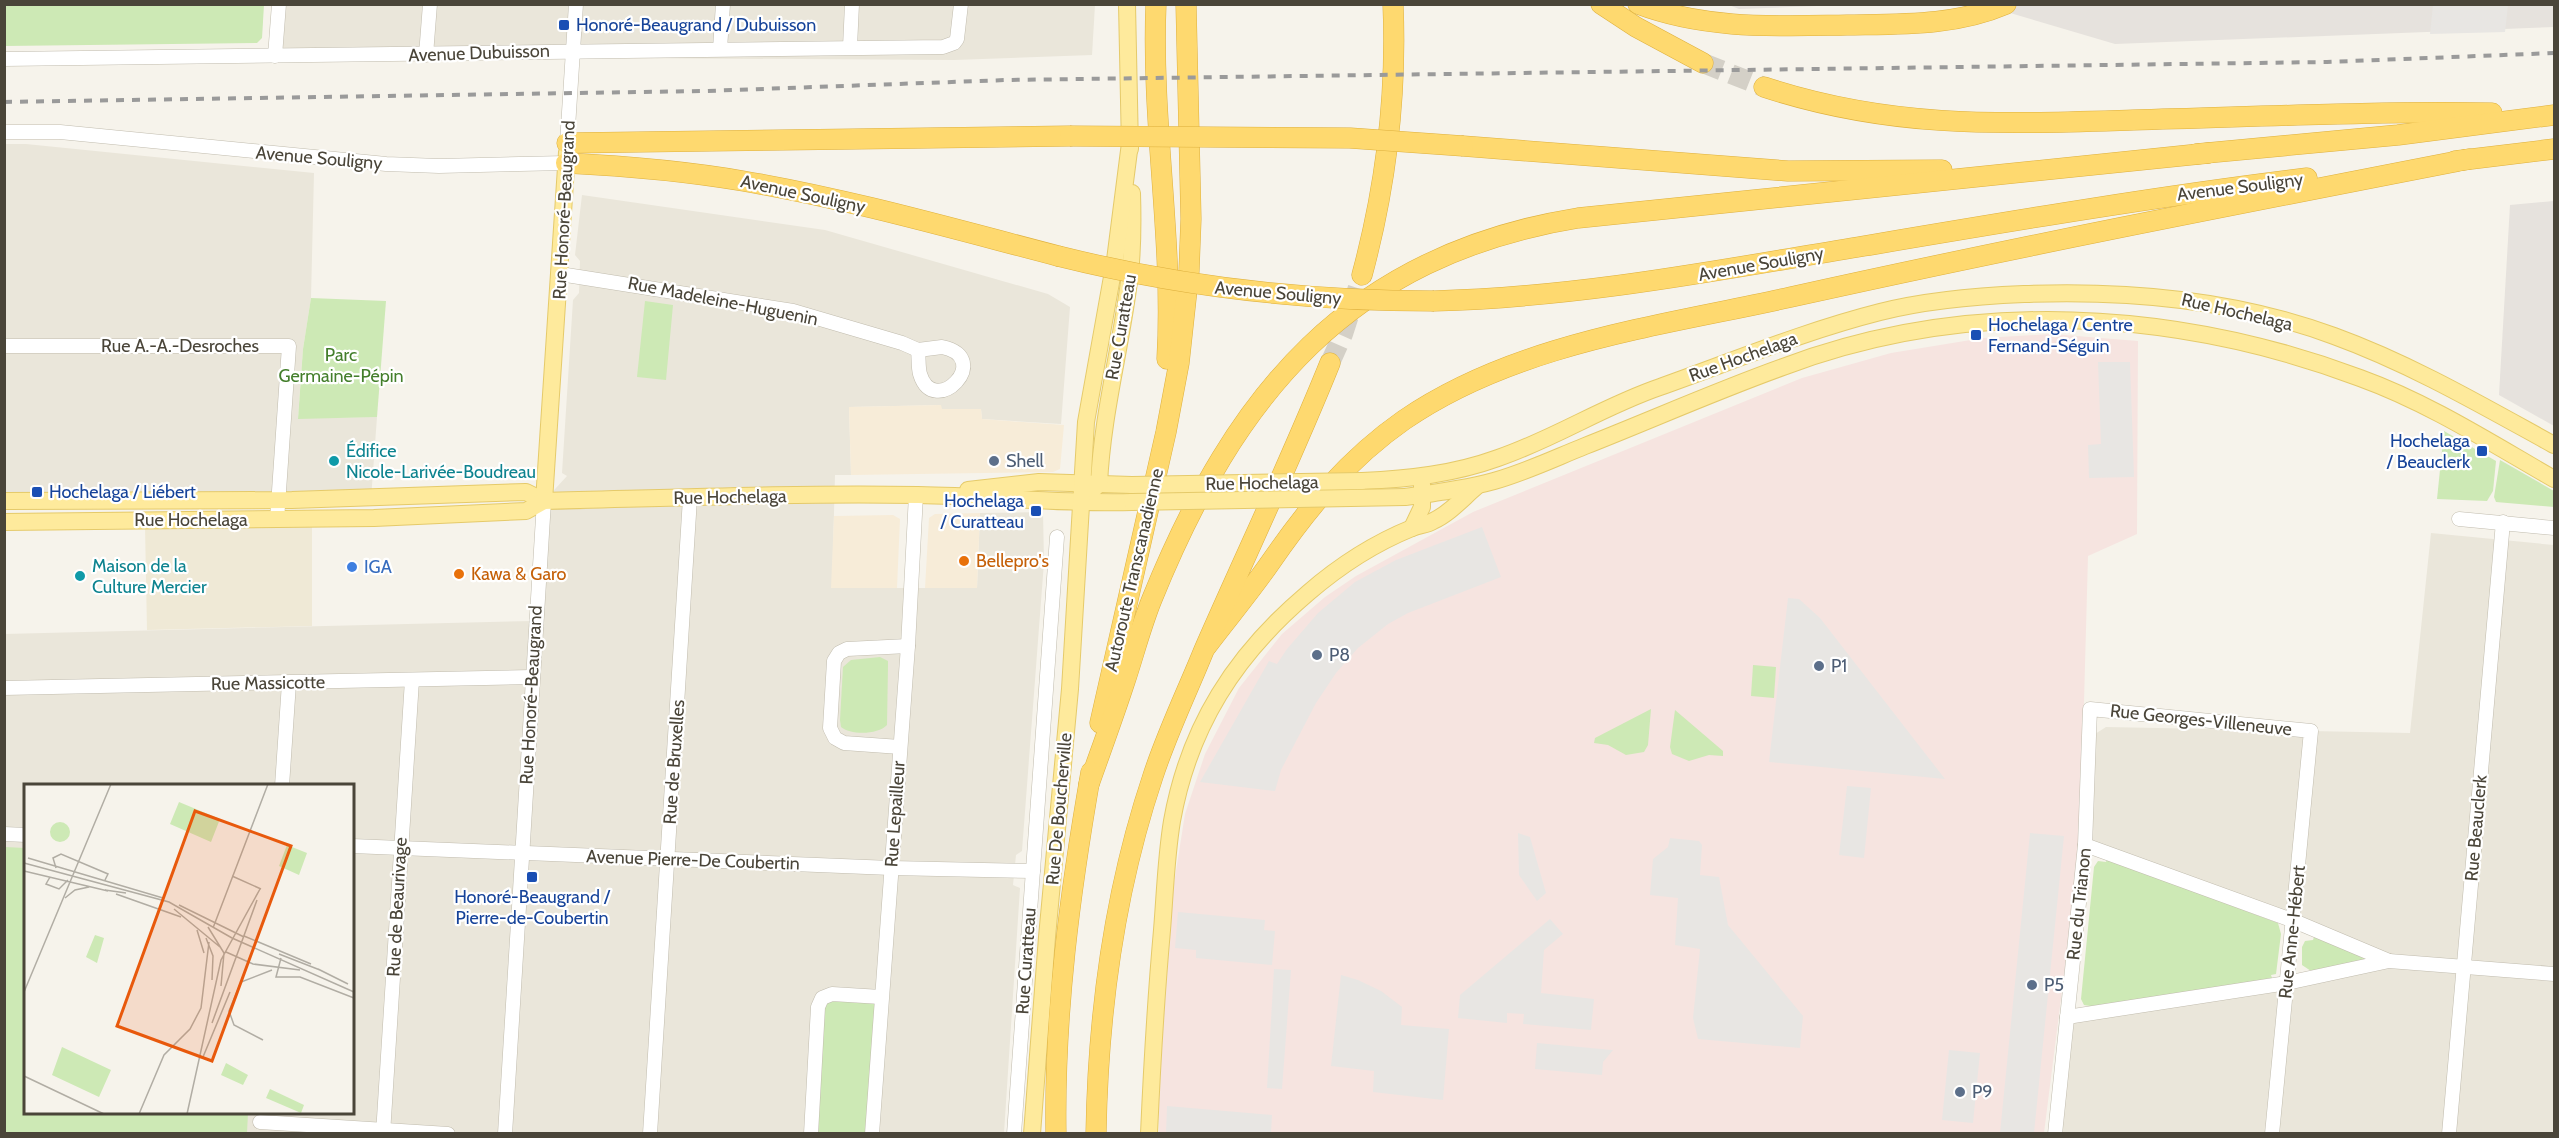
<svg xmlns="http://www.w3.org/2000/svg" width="2559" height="1138" font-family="Cabin,sans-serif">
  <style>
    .residential { fill: #eae6da; fill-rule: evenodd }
    .commercial { fill: #f7ecd8 }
    .industrial { fill: #e6e2dd }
    .education { fill: #efe9d6 }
    .medical { fill: #f6e4e0 }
    .green { fill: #cde9b5 }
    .parking { fill: #e8e6e3 }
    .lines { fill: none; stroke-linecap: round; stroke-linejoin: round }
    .highway-tunnel { stroke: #d4d0c7; stroke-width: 20; stroke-dasharray: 20 10; stroke-linecap: butt }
    .minor-casing { stroke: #c1bcae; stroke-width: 15 }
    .major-casing { stroke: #e5ca6a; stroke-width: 18 }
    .highway-casing { stroke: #deb03d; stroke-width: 21 }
    .minor { stroke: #fff; stroke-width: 14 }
    .major { stroke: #feea9c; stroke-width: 16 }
    .highway { stroke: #fed96f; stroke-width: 20 }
    .rail { stroke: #9a9a9a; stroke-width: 4; stroke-dasharray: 8 8; stroke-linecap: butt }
    .major-bridge-casing { stroke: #e5ca6a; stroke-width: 18; stroke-linecap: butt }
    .highway-bridge-casing { stroke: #deb03d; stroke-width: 21; stroke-linecap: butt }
    .major-bridge { stroke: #feea9c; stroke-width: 16 }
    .highway-bridge { stroke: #fed96f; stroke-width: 20 }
    .transit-dot { fill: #1a4fb4; stroke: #fff; stroke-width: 2 }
    .culture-dot { fill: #0f9aa8; stroke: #fff; stroke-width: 2 }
    .service-dot { fill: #5c6f8a; stroke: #fff; stroke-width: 2 }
    .food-dot { fill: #e8710a; stroke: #fff; stroke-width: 2 }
    .shop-dot { fill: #3f7fe0; stroke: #fff; stroke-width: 2 }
    .labels { text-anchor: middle; stroke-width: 4.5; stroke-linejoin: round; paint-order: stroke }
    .transit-label { font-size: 18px; fill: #164399; stroke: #fff; text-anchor: start }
    .street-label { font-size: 18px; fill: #4a4539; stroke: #fff }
    .park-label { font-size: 18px; fill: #437e2b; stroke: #fff }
    .culture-label { font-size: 18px; fill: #0d838f; stroke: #fff; text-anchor: start }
    .service-label { font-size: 18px; fill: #4e5e75; stroke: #fff; text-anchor: start }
    .food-label { font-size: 18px; fill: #c56008; stroke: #fff; text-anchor: start }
    .shop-label { font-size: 18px; fill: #366cbe; stroke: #fff; text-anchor: start }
    .inset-road { fill: none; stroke: #b1ada4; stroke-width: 1.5 }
    .view { fill: #e8590c; fill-opacity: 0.15; stroke: #e8590c; stroke-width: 3 }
    .inset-edge { fill: none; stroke: #4a4539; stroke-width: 3 }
  </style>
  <rect width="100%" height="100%" fill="#f6f3eb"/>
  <g class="residential">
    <polygon points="279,5 1095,5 1092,55 954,60 275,56"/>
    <polygon points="4,144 26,144 314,173 311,298 303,349 298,418 377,417 371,499 5,501"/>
    <path d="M582,195L825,230L1048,294L1070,307L1061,424L982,419L981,409H941V405L849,407L851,475H835L832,588H977L980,513L1043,512L1044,562L1022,851L1016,855L1013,885L1020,888L1004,1133H5L4,634L533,621L544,501L567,476L562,473L573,300L579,293L580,261L575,255ZM26,786H352V1112H26Z"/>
    <polygon points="2431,533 2554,545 2554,1133 2055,1134 2067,1017 2388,961 2085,845 2095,734 2106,727 2410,733"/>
  </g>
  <g class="commercial">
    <polygon points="941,405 942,409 981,409 982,419 1064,425 1060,469 1053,472 851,475 849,407"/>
    <polygon points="980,513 977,588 925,588 929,518 935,514"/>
    <polygon points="834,516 893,515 900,519 897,588 831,588"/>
  </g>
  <g class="industrial">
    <polygon points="2554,4 2554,27 2115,44 1983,5"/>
    <polygon points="1729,5 1842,5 1739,9"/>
    <polygon points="2554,201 2554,426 2499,395 2510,205"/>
  </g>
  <polygon class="education" points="145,526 312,526 312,626 147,630"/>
  <polygon class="medical" points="2052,334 2138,341 2137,534 2088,556 2080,848 2044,1133 1159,1134 1159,1086 1172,896 1185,814 1205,754 1239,688 1282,634 1325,597 1356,576 1473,512 1802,378 1891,353 1983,338"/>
  <g class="green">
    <polygon points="4,5 5,4 264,5 262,38 257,43 5,46"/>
    <polygon points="311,298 386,301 377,417 298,419 303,349"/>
    <polygon points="645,301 673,305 666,380 637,377"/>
    <polygon points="2444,431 2496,461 2493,491 2487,501 2437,499"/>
    <polygon points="2500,460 2554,491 2554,507 2496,502 2494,497"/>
    <path d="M880,657L888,661V666L887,725C878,735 850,735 841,727L840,720L843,667L851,660Z"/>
    <polygon points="1753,665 1776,667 1774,698 1751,696"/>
    <polygon points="1651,709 1648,745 1644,752 1626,755 1608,745 1594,743 1595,738"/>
    <polygon points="1675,710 1723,751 1723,756 1709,755 1689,761 1672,754 1670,747"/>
    <polygon points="5,847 25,848 26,1112 248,1113 247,1133 5,1133"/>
    <polygon points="2107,859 2278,923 2281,934 2276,974 2271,975 2272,978 2091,1009 2090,1006 2084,1005 2081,999 2094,867 2098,861 2106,862"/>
    <polygon points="2314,937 2371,959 2311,971 2302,965 2302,947 2305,941 2313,940"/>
    <polygon points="881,997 872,1133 811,1134 822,998"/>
  </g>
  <g class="parking">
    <polygon points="2433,5 2508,5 2505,32 2430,34"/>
    <polygon points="2098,362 2130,362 2134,477 2089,478 2088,445 2101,444"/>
    <polygon points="1482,527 1501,577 1408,613 1388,624 1358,648 1336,673 1316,703 1281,770 1275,791 1200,782 1269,661 1277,664 1287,649 1318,613 1355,582 1396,560"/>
    <polygon points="1788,598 1799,599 1820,618 1945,779 1769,762"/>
    <polygon points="1847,786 1871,788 1864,858 1839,855"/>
    <polygon points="1518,833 1530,837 1546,893 1537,901 1519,875"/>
    <polygon points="2030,833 2064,836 2034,1133 2000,1133"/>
    <polygon points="1670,838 1699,841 1702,845 1700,875 1719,877 1728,925 1803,1016 1800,1048 1698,1039 1693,1018 1700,949 1675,945 1678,898 1650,895 1653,859 1668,847"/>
    <polygon points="1178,912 1265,920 1264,930 1275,931 1272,965 1196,958 1196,950 1175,948"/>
    <polygon points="1550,919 1563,934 1544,950 1541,993 1594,999 1591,1030 1523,1024 1524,1014 1507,1013 1507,1023 1458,1018 1460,995"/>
    <polygon points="1274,969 1291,970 1282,1089 1267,1088"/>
    <polygon points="1341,975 1358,980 1381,991 1402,1007 1401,1025 1449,1029 1443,1100 1373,1092 1374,1071 1331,1066"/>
    <polygon points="1537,1043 1612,1050 1613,1050 1603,1062 1602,1075 1535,1069"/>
    <polygon points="1949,1050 1980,1053 1973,1123 1942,1120"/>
    <polygon points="1167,1106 1272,1115 1271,1133 1166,1133"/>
  </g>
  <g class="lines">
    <g class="highway-tunnel">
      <polyline points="1703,63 1764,87"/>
      <polyline points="1330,363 1343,334 1362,275"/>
    </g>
    <defs>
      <g id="minor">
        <polyline points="850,47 852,4"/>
        <polyline points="720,49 723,4"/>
        <polyline points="426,55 430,4"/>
        <polyline points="275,56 279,4"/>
        <polyline points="4,59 943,47 954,43 957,39 961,4"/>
        <polyline points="4,132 60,132 386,164 439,166 566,163"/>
        <polyline points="567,143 576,4"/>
        <polyline points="560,274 793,311 902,343 918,350"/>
        <polyline points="4,346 289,346 277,520"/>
        <path d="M942,347C995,358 934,420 920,374C918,367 919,358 918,350Z"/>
        <polyline points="2459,519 2554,528"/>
        <polyline points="4,688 532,677"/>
        <polyline points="900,747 844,743 835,738 830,728 834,661 839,653 847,649 908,646"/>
        <polyline points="282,786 289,683"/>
        <polyline points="4,834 26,835"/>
        <polyline points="2085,845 2294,921 2389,961"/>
        <polyline points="352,846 891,868 1033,871"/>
        <polyline points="2067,1017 2287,983 2389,961 2554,974"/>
        <polyline points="260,1122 448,1134"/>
        <polyline points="383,1134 412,680"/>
        <polyline points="505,1134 544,501"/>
        <polyline points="650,1134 690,498"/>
        <polyline points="811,1134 818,1007 822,998 832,994 881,997"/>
        <polyline points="872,1134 908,646 916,495"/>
        <polyline points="1014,1134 1057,537"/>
        <polyline points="2055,1134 2085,845 2090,709 2311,731 2272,1134"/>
        <polyline points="2449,1134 2503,522"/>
      </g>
      <g id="major">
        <polyline points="1127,4 1130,149"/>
        <path d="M1362,481C1409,479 1454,474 1498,458C1554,439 1604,406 1660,387C1733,361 1805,331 1880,312C1927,300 1976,296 2024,294C2129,290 2234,299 2334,336C2411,364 2483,406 2554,445"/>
        <polyline points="968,490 1039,482 1132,485"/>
        <path d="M1405,497C1435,493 1465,489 1494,481C1526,472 1555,458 1585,446C1651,420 1716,391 1783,367C1969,297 2176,309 2360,378C2429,403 2491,443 2554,479"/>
        <polyline points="4,501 292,500 526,492 544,501"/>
        <polyline points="544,501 567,152"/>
        <path d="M1080,502L1099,484C1102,418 1119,355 1128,289C1133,257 1133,225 1132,193"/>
        <path d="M4,522L374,518L526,511L544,501C669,498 794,493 918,495C989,496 1061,504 1132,502"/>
        <polyline points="1412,528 1422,507 1422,484"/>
        <polyline points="1032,1134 1047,937 1070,689 1086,422 1115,260 1130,143"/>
        <path d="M1149,1134C1152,1065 1156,998 1162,930C1165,894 1166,857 1172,821C1189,726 1235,655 1308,593C1338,567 1375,543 1412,528C1419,525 1427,525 1433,521C1449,514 1463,498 1476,487"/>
      </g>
      <g id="highway">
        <path d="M1156,4C1151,124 1174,241 1167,359"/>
        <polyline points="1601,4 1636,27 1703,63"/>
        <path d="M1638,4C1707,30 1776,26 1847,25C1901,24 1955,26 2006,4"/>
        <path d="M1764,87C1892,129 2001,124 2133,120C2253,117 2372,111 2492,113"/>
        <path d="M567,143C735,142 902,137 1070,136"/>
        <polyline points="1463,146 1788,171 1942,170"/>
        <polyline points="2196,154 2398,135 2554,115"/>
        <polyline points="2455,161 2554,149"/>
        <path d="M566,163C626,166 685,171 743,181C849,199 954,229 1058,256"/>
        <path d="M1362,275C1386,186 1397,97 1393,4"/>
        <path d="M1434,301C1582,297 1719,270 1864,246C2012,221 2159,196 2307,178"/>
        <path d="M1206,647C1227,619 1250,592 1270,563C1308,508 1348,459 1404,420C1516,343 1661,326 1791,297C2016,247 2243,203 2469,159"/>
        <polyline points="1100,723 1166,432 1179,363 1189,271 1191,219 1186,4"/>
        <path d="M1089,784C1101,750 1114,715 1125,681C1134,654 1141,626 1152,599C1235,394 1349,255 1578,218L2209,153"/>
        <path d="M1056,1134C1054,1012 1070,892 1091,772"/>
        <path d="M1096,1134C1098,1012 1114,892 1153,776C1167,733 1187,692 1204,650C1246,554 1291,460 1330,363"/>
      </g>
    </defs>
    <use href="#minor" class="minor-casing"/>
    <use href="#major" class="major-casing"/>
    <use href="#highway" class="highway-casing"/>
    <use href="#minor" class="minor"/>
    <use href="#major" class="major"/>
    <use href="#highway" class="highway"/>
    <polyline class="rail" points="4,102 706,91 1006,80 2327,62 2554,53"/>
    <defs>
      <g id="major-bridge">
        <polyline points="1132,485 1362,481"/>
        <polyline points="1132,502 1405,497"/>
      </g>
      <g id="highway-bridge">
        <polyline points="1070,136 1350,138 1463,146"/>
        <path d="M1058,256C1182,287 1307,301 1434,301"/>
      </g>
    </defs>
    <use href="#major-bridge" class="major-bridge-casing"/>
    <use href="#highway-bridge" class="highway-bridge-casing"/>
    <use href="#major-bridge" class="major-bridge"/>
    <use href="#highway-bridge" class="highway-bridge"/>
  </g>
  <g class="transit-dot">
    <rect x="558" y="19" width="12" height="12" rx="3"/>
    <rect x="1970" y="329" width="12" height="12" rx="3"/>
    <rect x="2476" y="445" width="12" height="12" rx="3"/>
    <rect x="31" y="486" width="12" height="12" rx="3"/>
    <rect x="1030" y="505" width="12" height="12" rx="3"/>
    <rect x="526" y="871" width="12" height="12" rx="3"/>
  </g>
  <g class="culture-dot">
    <circle cx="334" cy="461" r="6"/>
    <circle cx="80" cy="576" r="6"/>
  </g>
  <g class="service-dot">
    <circle cx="994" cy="461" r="6"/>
    <circle cx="1317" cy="655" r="6"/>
    <circle cx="1819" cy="666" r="6"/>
    <circle cx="2032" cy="985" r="6"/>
    <circle cx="1960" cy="1092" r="6"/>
  </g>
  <g class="food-dot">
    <circle cx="964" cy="561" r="6"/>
    <circle cx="459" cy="574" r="6"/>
  </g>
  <circle class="shop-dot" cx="352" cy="567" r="6"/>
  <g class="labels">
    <g class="transit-label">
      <text x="576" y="31">Honoré-Beaugrand / Dubuisson</text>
      <text x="1988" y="331">Hochelaga / Centre<tspan x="1988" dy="21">Fernand-Séguin</tspan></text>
      <text x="2470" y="447" text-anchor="end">Hochelaga<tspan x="2470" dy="21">/ Beauclerk</tspan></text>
      <text x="49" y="498">Hochelaga / Liébert</text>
      <text x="1024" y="507" text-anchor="end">Hochelaga<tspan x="1024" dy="21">/ Curatteau</tspan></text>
      <text x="532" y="903" text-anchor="middle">Honoré-Beaugrand /<tspan x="532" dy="21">Pierre-de-Coubertin</tspan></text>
    </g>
    <g class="street-label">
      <text transform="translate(479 53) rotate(-2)" y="6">Avenue Dubuisson</text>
      <text transform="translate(319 158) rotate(5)" y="6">Avenue Souligny</text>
      <text transform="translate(2240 187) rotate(-7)" y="6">Avenue Souligny</text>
      <text transform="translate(803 194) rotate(12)" y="6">Avenue Souligny</text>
      <text transform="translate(564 210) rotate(-87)" y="6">Rue Honoré-Beaugrand</text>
      <text transform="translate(1761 264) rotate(-10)" y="6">Avenue Souligny</text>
      <text transform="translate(1278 293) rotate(5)" y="6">Avenue Souligny</text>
      <text transform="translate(723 301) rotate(11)" y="6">Rue Madeleine-Huguenin</text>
      <text transform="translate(2237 312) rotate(13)" y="6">Rue Hochelaga</text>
      <text transform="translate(1121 327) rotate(-80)" y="6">Rue Curatteau</text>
      <text x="180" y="352">Rue A.-A.-Desroches</text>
      <text transform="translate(1743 357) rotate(-20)" y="6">Rue Hochelaga</text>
      <text transform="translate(1262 483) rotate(-1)" y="6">Rue Hochelaga</text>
      <text transform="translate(730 497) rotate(-1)" y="6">Rue Hochelaga</text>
      <text x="191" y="526">Rue Hochelaga</text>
      <text transform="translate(1134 570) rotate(-77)" y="6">Autoroute Transcanadienne</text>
      <text transform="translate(268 683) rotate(-1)" y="6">Rue Massicotte</text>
      <text transform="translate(531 695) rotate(-87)" y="6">Rue Honoré-Beaugrand</text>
      <text transform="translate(2201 720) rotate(6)" y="6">Rue Georges-Villeneuve</text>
      <text transform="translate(674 762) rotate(-86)" y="6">Rue de Bruxelles</text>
      <text transform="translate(1059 809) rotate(-85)" y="6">Rue De Boucherville</text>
      <text transform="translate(895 814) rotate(-86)" y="6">Rue Lepailleur</text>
      <text transform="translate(2476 828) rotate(-85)" y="6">Rue Beauclerk</text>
      <text transform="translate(693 860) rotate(2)" y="6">Avenue Pierre-De Coubertin</text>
      <text transform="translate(2079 904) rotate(-84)" y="6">Rue du Trianon</text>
      <text transform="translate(397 907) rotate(-87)" y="6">Rue de Beaurivage</text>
      <text transform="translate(2292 932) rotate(-84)" y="6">Rue Anne-Hébert</text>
      <text transform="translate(1026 961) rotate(-86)" y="6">Rue Curatteau</text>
    </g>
    <g class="park-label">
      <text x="341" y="361">Parc<tspan x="341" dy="21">Germaine-Pépin</tspan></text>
    </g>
    <g class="culture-label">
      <text x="346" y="457">Édifice<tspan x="346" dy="21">Nicole-Larivée-Boudreau</tspan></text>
      <text x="92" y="572">Maison de la<tspan x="92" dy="21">Culture Mercier</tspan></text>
    </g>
    <g class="service-label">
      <text x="1006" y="467">Shell</text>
      <text x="1329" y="661">P8</text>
      <text x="1831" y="672">P1</text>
      <text x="2044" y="991">P5</text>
      <text x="1972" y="1098">P9</text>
    </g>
    <g class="food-label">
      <text x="976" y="567">Bellepro's</text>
      <text x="471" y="580">Kawa &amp; Garo</text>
    </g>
    <g class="shop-label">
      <text x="364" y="573">IGA</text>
    </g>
  </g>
  <g transform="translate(24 784)">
    <rect width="330" height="330" fill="#f6f3eb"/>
    <path d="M155,18L196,35L187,58L146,40ZM26 48a10 10 0 1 1 20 0a10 10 0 1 1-20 0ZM263,61L283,69L275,91L255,82ZM71,151L80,154L73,179L62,173ZM38,263L87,286L75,313L28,291ZM202,279L224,291L219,301L197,291ZM246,305L280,321L277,329L242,314Z" fill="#cde9b5"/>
    <path class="inset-road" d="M4,74L139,114M0,79L145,118L208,154L330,208M32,84L29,74L37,70L84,90L81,96M0,87L84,107M208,92L237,105M26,93L22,100L35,105L44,96M81,106L102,109M92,110L157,133M41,114L51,106L65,103M155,121L220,153M150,125L196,163M184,143L200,169L197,202M189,144L244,0M173,146L180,169M220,152L287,180M182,154L189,172L188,196M202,168L229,180L276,186M255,170L296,186M257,174L252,193H276L330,214M294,185L324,200M0,208L87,0M188,239L233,116M239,256L210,241L205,227L217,198L248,186M179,273L206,208M0,292L80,330M115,330L140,271L166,245L177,224L185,158M163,330L197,176L236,105"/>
    <path class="view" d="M171,27L267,62L188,277L93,242Z"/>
    <rect width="330" height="330" class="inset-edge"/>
  </g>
  <rect width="2559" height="1138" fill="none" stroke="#4a4539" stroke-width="12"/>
</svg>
